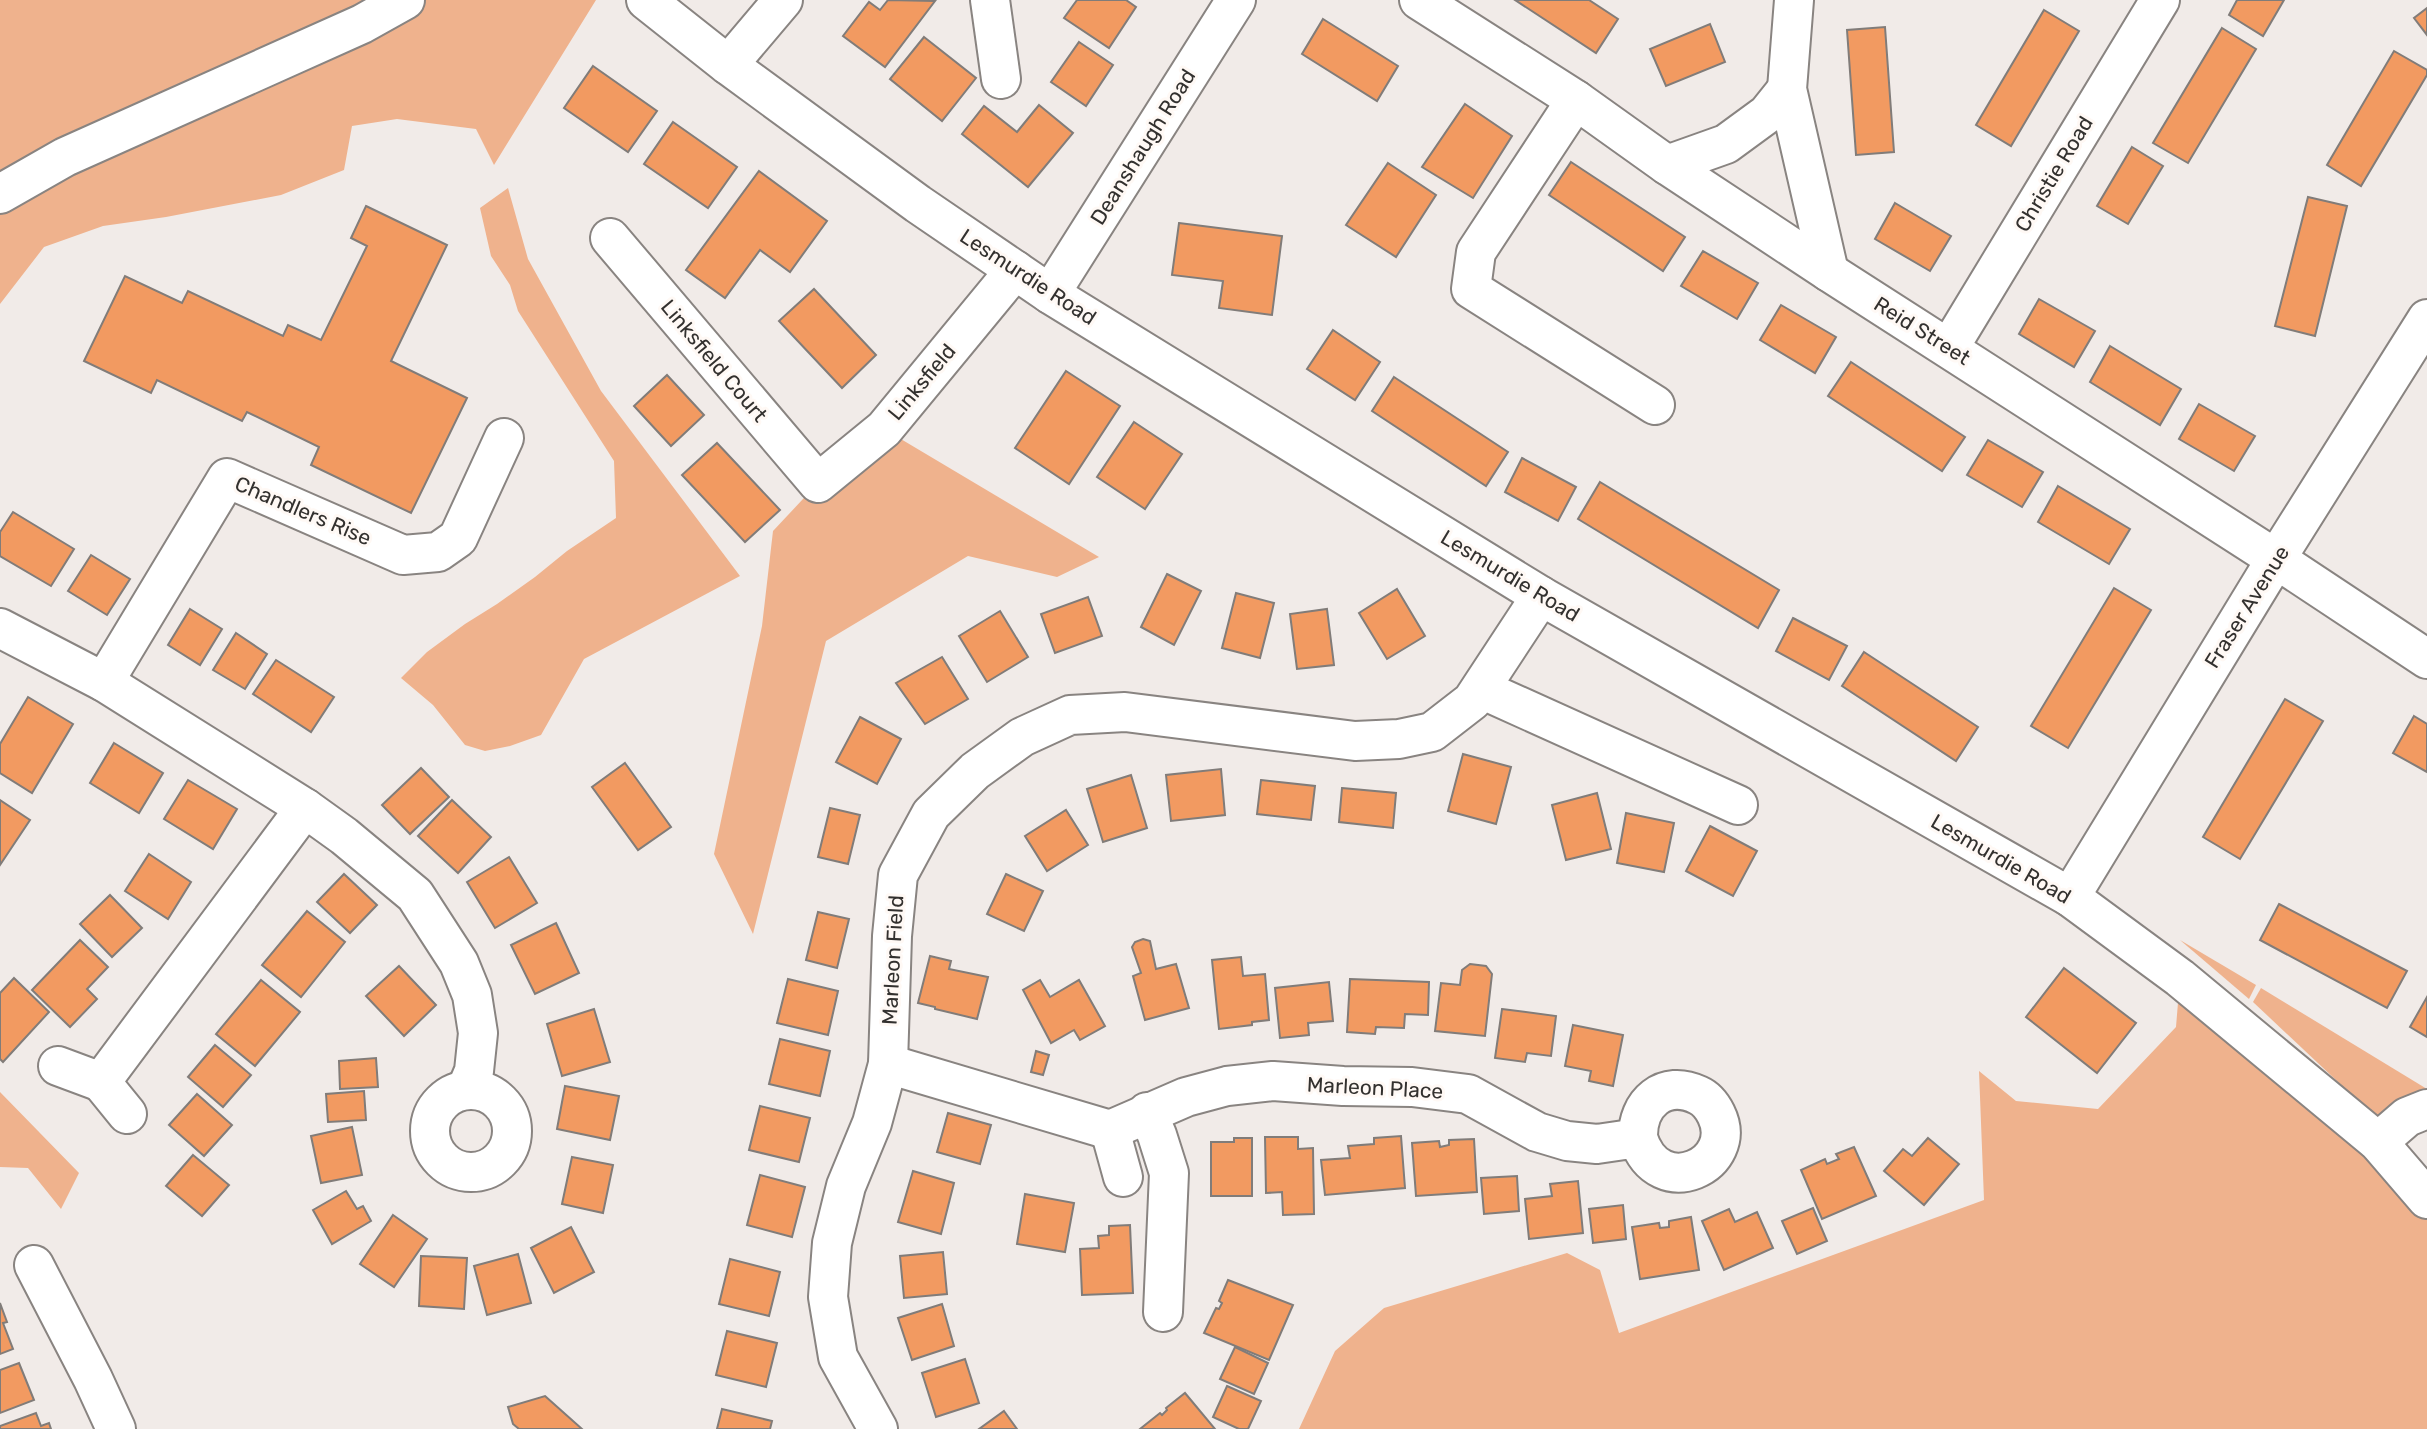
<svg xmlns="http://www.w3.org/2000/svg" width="2427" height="1429" font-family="Rubik,sans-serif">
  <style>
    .green { fill: #efb28d }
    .building { fill: #f29a61; stroke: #817c79; stroke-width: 2 }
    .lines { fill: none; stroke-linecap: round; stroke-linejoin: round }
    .minor-casing { stroke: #898481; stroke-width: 42 }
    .minor { stroke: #fff; stroke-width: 38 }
    .labels { text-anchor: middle; stroke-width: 6; stroke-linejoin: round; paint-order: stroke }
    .street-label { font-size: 21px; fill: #33312f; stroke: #fff9f5 }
  </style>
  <rect width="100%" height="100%" fill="#f1ebe8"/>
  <g class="green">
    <polygon points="0,0 596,0 494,165 476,129 397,119 352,126 344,170 281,195 166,217 103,226 44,247 0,304"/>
    <polygon points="508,188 528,259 601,391 740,576 584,659 541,735 510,746 485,751 465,745 433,705 401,678 427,652 465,624 497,604 535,577 567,551 616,518 614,461 518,311 510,285 491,256 480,208"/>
    <polygon points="884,429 1099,557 1057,577 968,556 826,641 753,934 714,854 762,626 773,531 818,483"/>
    <polygon points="2180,940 2256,985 2249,999"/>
    <polygon points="2180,978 2427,1199 2427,1429 1299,1429 1335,1351 1384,1308 1567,1253 1600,1270 1619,1333 1984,1200 1979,1071 2016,1101 2098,1109 2176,1027"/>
    <polygon points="2261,988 2427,1089 2427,1094 2385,1116 2371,1113 2253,1002"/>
    <polygon points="0,1092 79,1173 61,1209 28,1168 0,1167"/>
  </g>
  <g class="building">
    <polygon points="888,0 935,1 885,67 843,36 869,2 880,10"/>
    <polygon points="1077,0 1126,0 1136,7 1109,48 1064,18"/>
    <polygon points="1515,0 1589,0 1618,19 1596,53"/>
    <polygon points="2237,0 2284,0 2263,36 2229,15"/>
    <polygon points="2427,8 2427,35 2414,18"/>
    <polygon points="2044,10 2079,31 2011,146 1976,125"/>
    <polygon points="1323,19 1398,66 1377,101 1302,54"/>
    <polygon points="1710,24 1725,62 1666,86 1650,49"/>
    <polygon points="1885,27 1894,152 1856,155 1847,30"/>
    <polygon points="2222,28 2256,49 2188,163 2153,143"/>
    <polygon points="924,37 976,78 942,121 890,79"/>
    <polygon points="1079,42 1113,65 1086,106 1051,82"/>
    <polygon points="2394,51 2427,70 2427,75 2361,186 2327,165"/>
    <polygon points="593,66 657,111 628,152 564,108"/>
    <polygon points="1465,104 1512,136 1473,198 1422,167"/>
    <polygon points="1039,105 1073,133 1028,187 962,134 984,106 1017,132"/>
    <polygon points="673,122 737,167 708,208 644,164"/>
    <polygon points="2132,147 2163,166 2128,224 2097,206"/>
    <polygon points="1571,162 1685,237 1663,271 1549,195"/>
    <polygon points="1388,163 1436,195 1396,257 1346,225"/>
    <polygon points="759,171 827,221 790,272 760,250 725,298 686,270"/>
    <polygon points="2308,197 2347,206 2315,336 2275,326"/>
    <polygon points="1895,203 1951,236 1930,271 1875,239"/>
    <polygon points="366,206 447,245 391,361 467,398 411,513 311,465 319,447 247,412 242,421 157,380 151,393 84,361 125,276 182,303 188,291 283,336 288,325 321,340 367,246 351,238"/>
    <polygon points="1179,223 1282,236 1272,315 1219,308 1223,281 1172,275"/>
    <polygon points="1703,251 1758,283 1737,319 1681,286"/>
    <polygon points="814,289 876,355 842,388 779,321"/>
    <polygon points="2039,299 2095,331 2074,367 2019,334"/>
    <polygon points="1781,305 1836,337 1815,373 1760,340"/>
    <polygon points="1333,330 1380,362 1355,400 1307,369"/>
    <polygon points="2110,346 2181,389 2160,425 2090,382"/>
    <polygon points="1851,362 1965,437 1942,471 1828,396"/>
    <polygon points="1066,371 1120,406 1069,484 1015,448"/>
    <polygon points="667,375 704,415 671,446 634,406"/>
    <polygon points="1394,377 1508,452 1486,486 1372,411"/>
    <polygon points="2199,404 2255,436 2234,471 2179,439"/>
    <polygon points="1134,422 1182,454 1145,509 1097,477"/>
    <polygon points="1988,440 2043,472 2022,507 1967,475"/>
    <polygon points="717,443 780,510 745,542 682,475"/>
    <polygon points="1522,458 1576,487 1558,521 1505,492"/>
    <polygon points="1600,482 1779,590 1758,628 1578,519"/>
    <polygon points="2058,486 2130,529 2109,564 2038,522"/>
    <polygon points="13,512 74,549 51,586 0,556 0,532"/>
    <polygon points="91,555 130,579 107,615 68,591"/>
    <polygon points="1167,574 1201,591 1174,645 1141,627"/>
    <polygon points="2114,588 2151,610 2068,748 2031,726"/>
    <polygon points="1397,589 1425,636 1387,659 1359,613"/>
    <polygon points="1236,593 1274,603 1260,658 1222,648"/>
    <polygon points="1088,597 1102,636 1055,653 1041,614"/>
    <polygon points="190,609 222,629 200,665 168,645"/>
    <polygon points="1327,609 1334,665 1297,669 1290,614"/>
    <polygon points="1000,611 1028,657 987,682 959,636"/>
    <polygon points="1793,618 1847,646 1829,680 1776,651"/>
    <polygon points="236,633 267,654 245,689 213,670"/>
    <polygon points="1864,652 1978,727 1956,761 1842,686"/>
    <polygon points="942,657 968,699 925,724 896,683"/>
    <polygon points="276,660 334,697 311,732 253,694"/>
    <polygon points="28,697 73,724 32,793 0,773 0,744"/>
    <polygon points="2285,699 2323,721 2240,859 2203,837"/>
    <polygon points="2414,716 2427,724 2427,772 2393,753"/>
    <polygon points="860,717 901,739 877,784 836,762"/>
    <polygon points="114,743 163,773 139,813 90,783"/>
    <polygon points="1463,754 1511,767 1496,824 1448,811"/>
    <polygon points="625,763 671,827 638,850 592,787"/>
    <polygon points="421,768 449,797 410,834 382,805"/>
    <polygon points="1221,769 1225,815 1171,821 1166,775"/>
    <polygon points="1131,775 1147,828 1103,842 1087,789"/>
    <polygon points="188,780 237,809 213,849 164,819"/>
    <polygon points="1261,780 1315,786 1311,820 1257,814"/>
    <polygon points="1342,788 1396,793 1393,828 1339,822"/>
    <polygon points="1597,793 1611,849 1566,860 1552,805"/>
    <polygon points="0,800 30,820 0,865"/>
    <polygon points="452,800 491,837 458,873 418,836"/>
    <polygon points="830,808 860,815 848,864 818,857"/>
    <polygon points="1066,810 1088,845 1047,871 1025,836"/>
    <polygon points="1626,813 1674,823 1664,872 1617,863"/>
    <polygon points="1710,826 1757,851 1733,896 1686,871"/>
    <polygon points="149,854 191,882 168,919 125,891"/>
    <polygon points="509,857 537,903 495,928 467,882"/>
    <polygon points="344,874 377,905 350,933 317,902"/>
    <polygon points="1006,874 1043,891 1024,931 987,914"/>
    <polygon points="110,895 142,928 112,957 80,924"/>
    <polygon points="2279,904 2407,971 2387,1008 2260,940"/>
    <polygon points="307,911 345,942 301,997 262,965"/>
    <polygon points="818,912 849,919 837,968 806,960"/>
    <polygon points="556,923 579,973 535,994 511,945"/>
    <polygon points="1143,939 1150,941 1156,969 1176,964 1189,1008 1145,1020 1133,976 1141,973 1132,947 1135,942"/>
    <polygon points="80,940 108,967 87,989 97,999 70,1027 32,990"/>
    <polygon points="930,956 951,961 949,969 988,977 977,1019 935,1009 935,1007 918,1003"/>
    <polygon points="1241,957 1243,976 1265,974 1269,1020 1252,1022 1252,1025 1219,1029 1212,960"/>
    <polygon points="1470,964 1486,966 1492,974 1485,1036 1435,1031 1441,983 1460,985 1462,970"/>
    <polygon points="399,966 436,1005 404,1036 366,996"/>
    <polygon points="2064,968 2136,1023 2097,1073 2026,1017"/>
    <polygon points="14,978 49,1012 3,1062 0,1059 0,993"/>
    <polygon points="788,979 838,991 828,1035 777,1023"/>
    <polygon points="1350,979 1429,982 1428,1015 1405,1014 1404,1028 1376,1027 1375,1034 1347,1032"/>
    <polygon points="261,980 300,1012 255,1066 216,1034"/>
    <polygon points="1040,980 1050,997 1079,980 1105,1026 1080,1040 1074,1030 1051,1043 1023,990"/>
    <polygon points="1329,982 1333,1021 1308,1023 1309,1035 1280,1038 1275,988"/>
    <polygon points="2427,997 2427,1037 2410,1027"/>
    <polygon points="594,1009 610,1062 562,1076 547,1024"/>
    <polygon points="1502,1009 1556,1016 1551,1056 1527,1053 1525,1062 1495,1058"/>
    <polygon points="1573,1025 1623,1035 1613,1086 1589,1081 1591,1071 1565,1066"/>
    <polygon points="780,1039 830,1051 820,1096 769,1084"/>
    <polygon points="215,1045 251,1075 223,1107 188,1077"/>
    <polygon points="1036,1051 1049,1055 1043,1075 1031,1072"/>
    <polygon points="376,1058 378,1087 340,1089 339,1061"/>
    <polygon points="565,1086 619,1096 610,1140 557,1129"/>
    <polygon points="364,1091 366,1120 328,1122 326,1094"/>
    <polygon points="197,1094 232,1125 204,1156 169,1125"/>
    <polygon points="760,1106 810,1118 799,1162 749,1150"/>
    <polygon points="948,1113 991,1125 980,1164 937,1152"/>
    <polygon points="352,1127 362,1175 321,1183 311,1136"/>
    <polygon points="1401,1136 1405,1188 1325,1195 1321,1160 1350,1158 1348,1146 1374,1144 1374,1138"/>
    <polygon points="1265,1137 1298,1137 1298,1149 1313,1148 1314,1214 1283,1215 1282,1192 1266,1193"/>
    <polygon points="1234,1138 1252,1138 1252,1196 1211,1196 1211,1142 1234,1142"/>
    <polygon points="1928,1138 1959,1164 1924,1205 1884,1171 1903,1149 1912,1156"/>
    <polygon points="1474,1139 1477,1192 1416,1196 1412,1143 1439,1141 1440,1147 1449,1145 1449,1140"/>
    <polygon points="1854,1147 1876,1196 1822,1219 1801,1170 1825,1159 1827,1164 1839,1159 1836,1154"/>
    <polygon points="193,1155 229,1185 202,1216 166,1186"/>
    <polygon points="572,1157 613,1165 603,1213 562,1204"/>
    <polygon points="913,1171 954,1183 941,1234 898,1222"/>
    <polygon points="760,1175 805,1187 792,1237 747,1225"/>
    <polygon points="1517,1176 1519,1211 1484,1214 1481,1178"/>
    <polygon points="1578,1181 1583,1233 1529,1239 1525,1199 1552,1196 1550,1184"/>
    <polygon points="346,1191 357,1209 363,1206 371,1221 332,1244 313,1210"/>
    <polygon points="1025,1194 1074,1203 1065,1252 1017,1244"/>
    <polygon points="1623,1205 1626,1239 1593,1243 1589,1209"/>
    <polygon points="1813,1208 1827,1241 1797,1254 1782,1221"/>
    <polygon points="1729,1209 1735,1222 1757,1212 1773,1248 1724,1270 1702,1221"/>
    <polygon points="393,1215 427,1239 394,1287 360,1264"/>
    <polygon points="1691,1217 1699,1270 1640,1279 1632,1227 1659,1223 1660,1228 1669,1227 1669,1221"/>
    <polygon points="1130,1225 1133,1293 1082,1295 1080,1249 1099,1248 1098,1236 1109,1235 1109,1226"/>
    <polygon points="571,1227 594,1272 554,1293 531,1248"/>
    <polygon points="943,1252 947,1294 904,1298 900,1256"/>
    <polygon points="518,1254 531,1303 487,1315 474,1266"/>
    <polygon points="421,1256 467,1258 464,1309 419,1306"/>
    <polygon points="730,1259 780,1272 769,1316 719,1304"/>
    <polygon points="1228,1280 1293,1305 1269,1360 1204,1333 1216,1308 1219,1309 1222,1303 1219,1301"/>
    <polygon points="0,1303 7,1322 3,1323 13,1349 0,1354"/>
    <polygon points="942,1304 954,1346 912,1360 898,1318"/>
    <polygon points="727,1331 777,1343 766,1387 716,1375"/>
    <polygon points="1235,1347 1268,1363 1254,1394 1220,1379"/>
    <polygon points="965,1359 979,1403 936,1417 922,1373"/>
    <polygon points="19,1363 34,1400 0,1413 0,1370"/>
    <polygon points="1227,1386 1261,1401 1248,1429 1239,1429 1213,1417"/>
    <polygon points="1185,1393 1215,1429 1140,1429 1160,1413 1162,1415 1167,1410 1166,1408"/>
    <polygon points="545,1396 582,1429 519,1429 513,1424 508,1407"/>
    <polygon points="722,1409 772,1421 770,1429 717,1429"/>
    <polygon points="1004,1411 1017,1429 979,1429"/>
    <polygon points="36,1413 41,1426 49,1423 51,1429 0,1429 0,1426"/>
  </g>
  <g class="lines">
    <defs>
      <g id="minor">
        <polyline points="646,0 728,65 918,204 1050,294 1541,596 2070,897 2180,978 2378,1142 2427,1199"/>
        <polyline points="990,0 1001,79"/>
        <polyline points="1419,0 1576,100 1667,165 1829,272 2276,559 2427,659"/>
        <polyline points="1794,0 1787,89 1829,272"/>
        <polyline points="728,65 783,0"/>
        <polyline points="1576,100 1476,252 1471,289 1655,405"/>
        <polyline points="1667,165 1726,144 1767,114 1787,89"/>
        <polyline points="0,194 65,157 362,24 405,0"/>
        <polyline points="610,238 818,483 884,429 1015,270"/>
        <polyline points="1050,294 1236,0"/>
        <polyline points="1949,348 2160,0"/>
        <polyline points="0,628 104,682 305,808 344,836 415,895 459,963 472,995 478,1033 474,1071 466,1090"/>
        <polyline points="104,682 227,478 403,555 438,552 458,538 504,438"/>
        <polyline points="1481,689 1738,805"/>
        <polyline points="2070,897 2276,559 2427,319"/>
        <path d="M888,1064L1110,1130L1186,1097L1227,1086L1273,1081L1343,1086L1412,1087L1468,1094L1537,1132L1567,1141L1597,1144L1638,1138C1637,1103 1664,1079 1698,1095C1707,1099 1712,1106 1716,1114C1741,1164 1659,1204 1638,1138"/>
        <polyline points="58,1066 101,1082"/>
        <circle cx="471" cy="1131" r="41"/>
        <polyline points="1147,1112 1157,1135 1169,1173 1163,1312"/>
        <polyline points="127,1114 101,1082 305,808"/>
        <polyline points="1110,1130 1123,1177"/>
        <polyline points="2378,1142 2407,1117 2427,1109"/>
        <polyline points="34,1265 93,1379 116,1429"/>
        <polyline points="878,1429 838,1357 828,1297 832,1243 846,1186 872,1123 888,1064 892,936 898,875 931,814 975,771 1022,737 1070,715 1125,712 1355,741 1399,739 1432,732 1472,701 1541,596"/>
      </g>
    </defs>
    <use href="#minor" class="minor-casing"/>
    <use href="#minor" class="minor"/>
  </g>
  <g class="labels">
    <g class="street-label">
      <text transform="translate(1143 147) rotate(-58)" y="7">Deanshaugh Road</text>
      <text transform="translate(2054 174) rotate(-59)" y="7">Christie Road</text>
      <text transform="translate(1028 277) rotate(33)" y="7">Lesmurdie Road</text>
      <text transform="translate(1922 331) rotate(32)" y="7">Reid Street</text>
      <text transform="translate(714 361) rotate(50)" y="7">Linksfield Court</text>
      <text transform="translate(922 382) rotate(-50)" y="7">Linksfield</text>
      <text transform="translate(303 511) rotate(23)" y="7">Chandlers Rise</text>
      <text transform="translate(1510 576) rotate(31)" y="7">Lesmurdie Road</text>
      <text transform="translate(2247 607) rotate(-58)" y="7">Fraser Avenue</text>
      <text transform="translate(2001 859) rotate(30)" y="7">Lesmurdie Road</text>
      <text transform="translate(893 960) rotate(-87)" y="7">Marleon Field</text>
      <text transform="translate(1375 1088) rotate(3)" y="7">Marleon Place</text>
    </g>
  </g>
</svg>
